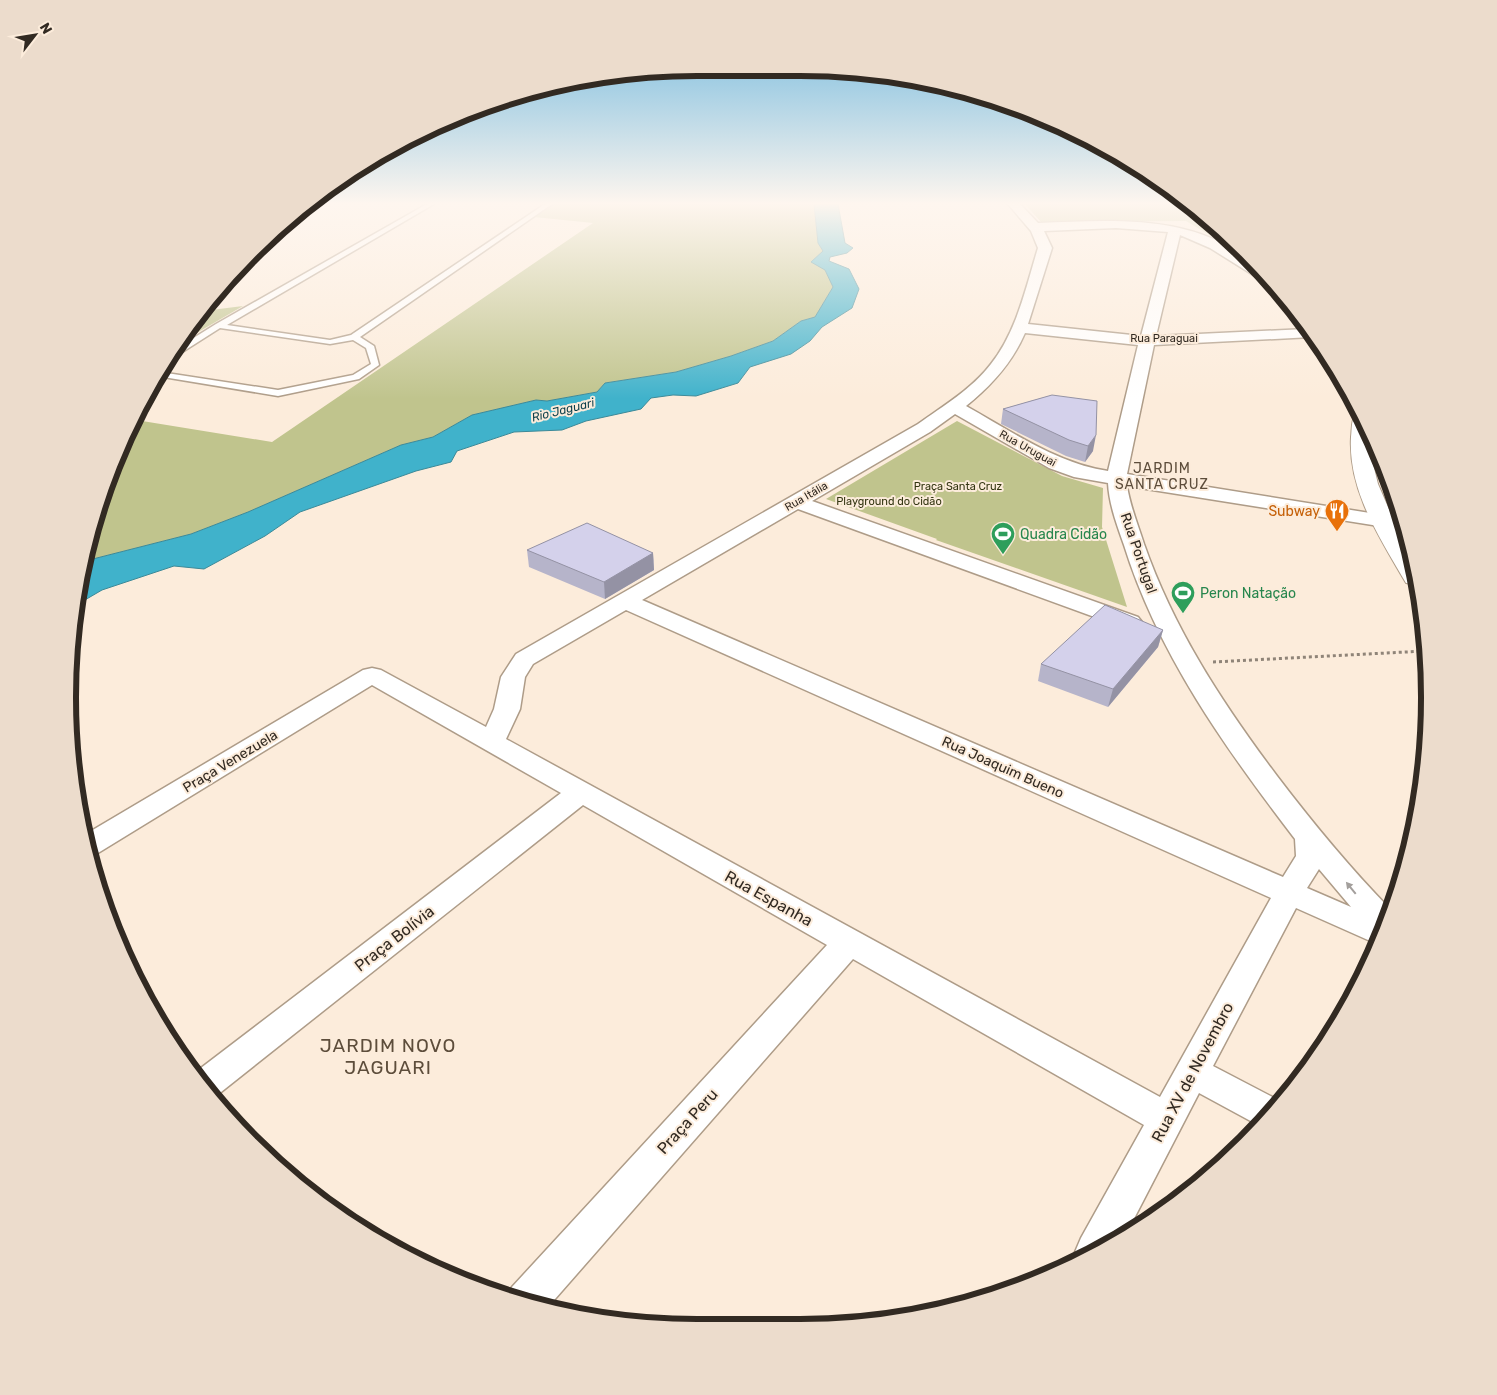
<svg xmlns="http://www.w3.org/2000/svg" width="1497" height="1395" font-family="Rubik,sans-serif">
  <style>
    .green { fill: #c0c48d }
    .water { fill: #40b2cb; stroke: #3c8998 }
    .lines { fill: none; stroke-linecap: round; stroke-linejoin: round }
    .lane-casing { stroke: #ae9c88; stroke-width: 3 }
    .street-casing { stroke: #ae9c88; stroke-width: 3 }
    .secondary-casing { stroke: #ae9c88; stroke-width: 2 }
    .path { stroke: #8f8478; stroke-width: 3; stroke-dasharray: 3 3; stroke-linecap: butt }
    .lane { fill: #fff; fill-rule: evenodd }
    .street { fill: #fff; fill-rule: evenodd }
    .secondary { fill: #fff; fill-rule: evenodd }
    .wall { fill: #b6b4ca }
    .shaded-wall { fill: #9492a4 }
    .building { fill: #d4d1eb; stroke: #9492a4 }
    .oneway { fill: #a39f9c }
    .labels { text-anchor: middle; stroke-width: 4; stroke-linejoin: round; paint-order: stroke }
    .far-street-label { font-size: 11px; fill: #322a22; stroke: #fcecdb }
    .far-park-label { font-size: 11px; fill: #333511; stroke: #fcecdb }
    .far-water-label { font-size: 12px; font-style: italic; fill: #0c3f4a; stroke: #fcecdb }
    .far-quarter-label { font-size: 14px; letter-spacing: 1px; fill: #5d4d3b; stroke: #fcecdb }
    .food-label { font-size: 14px; fill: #c56008; stroke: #fcecdb; text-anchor: end }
    .leisure-label { font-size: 14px; fill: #27864d; stroke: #fcecdb; text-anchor: start }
    .street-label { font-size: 14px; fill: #322a22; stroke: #fcecdb }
    .near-street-label { font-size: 16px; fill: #322a22; stroke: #fcecdb }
    .near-quarter-label { font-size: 19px; letter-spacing: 1px; fill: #5d4d3b; stroke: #fcecdb }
    .rim { fill: none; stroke: #322a22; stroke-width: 6 }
  </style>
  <rect width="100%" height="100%" fill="#fcecdb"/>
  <g class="green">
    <polygon points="554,204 814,204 818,243 823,251 825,270 833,287 815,317 801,321 773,341 731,356 676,372 605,383 597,392 547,401 536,400 472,415 433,437 401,445 248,512 191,534 85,561 89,534 136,420 272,442 593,223 534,217"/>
    <polygon points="1025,204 1189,204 1245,256 1186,221 1041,222"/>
    <polygon points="243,306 181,342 203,311"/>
    <polygon points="957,421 1062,476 1103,488 1102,527 1127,607 936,540 937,539 826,499"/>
  </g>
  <polygon class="water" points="814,204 838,204 845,243 853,248 847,253 830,257 829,261 849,269 859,289 852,308 822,327 810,341 791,354 750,367 738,383 696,396 673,395 651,398 641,409 586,421 562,430 514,432 457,451 451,462 416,471 300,512 265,536 204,569 174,566 102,590 78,604 85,561 191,534 248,512 401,445 433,437 472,415 536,400 547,401 597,392 605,383 676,372 731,356 773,341 801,321 815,317 833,287 825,270 811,262 823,251 818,243"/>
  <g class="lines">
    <defs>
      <polygon id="lane" points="427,204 434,204 227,325 330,340 351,335 545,204 552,204 360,337 374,346 379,365 359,379 278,396 157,376 160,372 278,390 353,375 371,364 366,348 353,340 330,344 220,328 176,356 171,356 176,349 216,324"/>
      <path id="street" d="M1008,204H1020L1038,223C1124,220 1211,212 1274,283H1266L1210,248L1180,235L1156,336L1306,329L1312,337L1154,345L1127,474L1401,518L1404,530L1127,486C1130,506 1138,525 1144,544C1174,630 1223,704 1277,776C1312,822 1349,867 1390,909L1377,944L1296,908L1213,1066L1280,1101L1258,1125L1199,1093L1125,1236L1115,1243L1078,1259L1075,1252L1081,1238L1144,1125L853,959L548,1307L508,1295L512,1287L827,945L583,805L216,1096L197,1071L561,793L372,685L98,853L91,856L86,834L363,670L372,668L381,670L486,727L494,709L501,677L516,654L918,424C943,406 972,389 991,364C1017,331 1026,287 1038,248L1031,231ZM1116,228L1168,232L1141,336L1028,324L1052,248L1044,231ZM1025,333L1138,345L1108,471C1056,463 1011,431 966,406C991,386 1012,363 1025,333ZM955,414L1049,468L1074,477L1108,483C1109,504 1117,525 1124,545C1158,654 1226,749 1295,839L1296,856L1283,877L642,600L798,509L1122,627L1130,629L1138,627L1142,622L1138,617L812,501L930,432ZM626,610L1271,898L1160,1097L506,739L520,709L525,677L533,664ZM1319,869L1351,907L1307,888Z"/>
      <path id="secondary" d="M1359,414L1371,440L1373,464L1378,484L1394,521L1408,547L1417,585L1406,583L1403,578C1378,535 1348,489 1351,437C1352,430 1351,421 1355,415Z"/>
    </defs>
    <use href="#lane" class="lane-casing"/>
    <use href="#street" class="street-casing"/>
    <use href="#secondary" class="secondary-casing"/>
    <polyline class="path" points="1213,662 1425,651"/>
    <use href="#lane" class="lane"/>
    <use href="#street" class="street"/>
    <use href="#secondary" class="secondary"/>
  </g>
  <g class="wall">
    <polygon points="1052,395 1093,451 1085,462 1066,456 1001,424 1003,409"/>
    <polygon points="527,550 653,553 654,570 605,599 529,567"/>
    <polygon points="1163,630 1158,647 1108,707 1038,681 1041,664"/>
  </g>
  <g class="shaded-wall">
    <polygon points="1096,435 1093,451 1085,462 1088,446"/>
    <polygon points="653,553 654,570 605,599 604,582"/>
    <polygon points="1163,630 1158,647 1108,707 1113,689"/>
  </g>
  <g class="building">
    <polygon points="1052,395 1097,401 1096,435 1088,446 1069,440 1003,409"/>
    <polygon points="587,523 653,553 604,582 527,550"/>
    <polygon points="1105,605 1163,630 1113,689 1041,664"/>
  </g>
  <defs><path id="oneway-solid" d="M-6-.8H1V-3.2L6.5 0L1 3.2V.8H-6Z" transform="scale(1.25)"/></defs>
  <use class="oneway" href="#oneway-solid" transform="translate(1351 888) rotate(-129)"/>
  <linearGradient id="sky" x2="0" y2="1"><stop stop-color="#65b3dc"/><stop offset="0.51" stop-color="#fef6ef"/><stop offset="1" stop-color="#fef6ef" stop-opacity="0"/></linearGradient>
  <rect width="1497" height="399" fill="url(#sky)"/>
  <defs>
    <symbol id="restaurant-pin" viewBox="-11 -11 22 30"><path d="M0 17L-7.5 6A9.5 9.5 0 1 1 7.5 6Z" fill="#e8710a" stroke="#fcecdb"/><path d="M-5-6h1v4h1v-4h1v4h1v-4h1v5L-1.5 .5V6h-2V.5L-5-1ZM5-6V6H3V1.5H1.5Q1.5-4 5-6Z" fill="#fff"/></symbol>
    <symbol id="stadium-pin" viewBox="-11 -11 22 30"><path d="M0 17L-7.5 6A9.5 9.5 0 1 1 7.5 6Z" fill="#2e9e5b" stroke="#fcecdb"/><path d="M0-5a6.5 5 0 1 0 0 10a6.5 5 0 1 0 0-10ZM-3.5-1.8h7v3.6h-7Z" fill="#fff"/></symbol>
  </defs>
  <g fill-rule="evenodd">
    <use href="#restaurant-pin" x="1323" y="497" width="28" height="38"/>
    <use href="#stadium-pin" x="989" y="520" width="28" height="38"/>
    <use href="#stadium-pin" x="1169" y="579" width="28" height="38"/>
  </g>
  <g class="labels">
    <g class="far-street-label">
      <text x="1164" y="342">Rua Paraguai</text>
      <text transform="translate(1028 448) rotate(29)" y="4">Rua Uruguai</text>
      <text transform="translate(806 496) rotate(-30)" y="4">Rua Itália</text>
    </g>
    <g class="far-park-label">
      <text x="958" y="490">Praça Santa Cruz</text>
      <text x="889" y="505">Playground do Cidão</text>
    </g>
    <g class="far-water-label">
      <text transform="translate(563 410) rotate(-14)" y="4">Rio Jaguari</text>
    </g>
    <g class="far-quarter-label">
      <text x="1162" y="473">JARDIM<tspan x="1162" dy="16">SANTA CRUZ</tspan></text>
    </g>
    <g class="food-label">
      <text x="1320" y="516">Subway</text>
    </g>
    <g class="leisure-label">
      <text x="1020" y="539">Quadra Cidão</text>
      <text x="1200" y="598">Peron Natação</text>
    </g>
    <g class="street-label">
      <text transform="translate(1139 553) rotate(71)" y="5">Rua Portugal</text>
      <text transform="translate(230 761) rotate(-31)" y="5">Praça Venezuela</text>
      <text transform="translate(1003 767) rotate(24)" y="5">Rua Joaquim Bueno</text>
    </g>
    <g class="near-street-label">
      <text transform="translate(769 898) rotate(29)" y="6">Rua Espanha</text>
      <text transform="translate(394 938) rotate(-38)" y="6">Praça Bolívia</text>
      <text transform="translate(1192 1072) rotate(-62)" y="6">Rua XV de Novembro</text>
      <text transform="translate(687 1121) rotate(-48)" y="6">Praça Peru</text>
    </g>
    <g class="near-quarter-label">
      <text x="388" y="1052">JARDIM NOVO<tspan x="388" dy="22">JAGUARI</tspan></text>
    </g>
  </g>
  <path d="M0 0H1497V1395H0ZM697 76H800A621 621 0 0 1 1421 697V698A621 621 0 0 1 800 1319H697A621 621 0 0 1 76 698V697A621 621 0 0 1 697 76Z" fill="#ecdccc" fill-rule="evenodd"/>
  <path class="rim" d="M697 76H800A621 621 0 0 1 1421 697V698A621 621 0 0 1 800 1319H697A621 621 0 0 1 76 698V697A621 621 0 0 1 697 76Z"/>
  <g transform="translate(35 35) rotate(59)" stroke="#fcecdb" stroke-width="4" paint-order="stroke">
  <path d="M0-4L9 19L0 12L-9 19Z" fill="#322a22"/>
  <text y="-8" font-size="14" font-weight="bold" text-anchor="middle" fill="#322a22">N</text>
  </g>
</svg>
